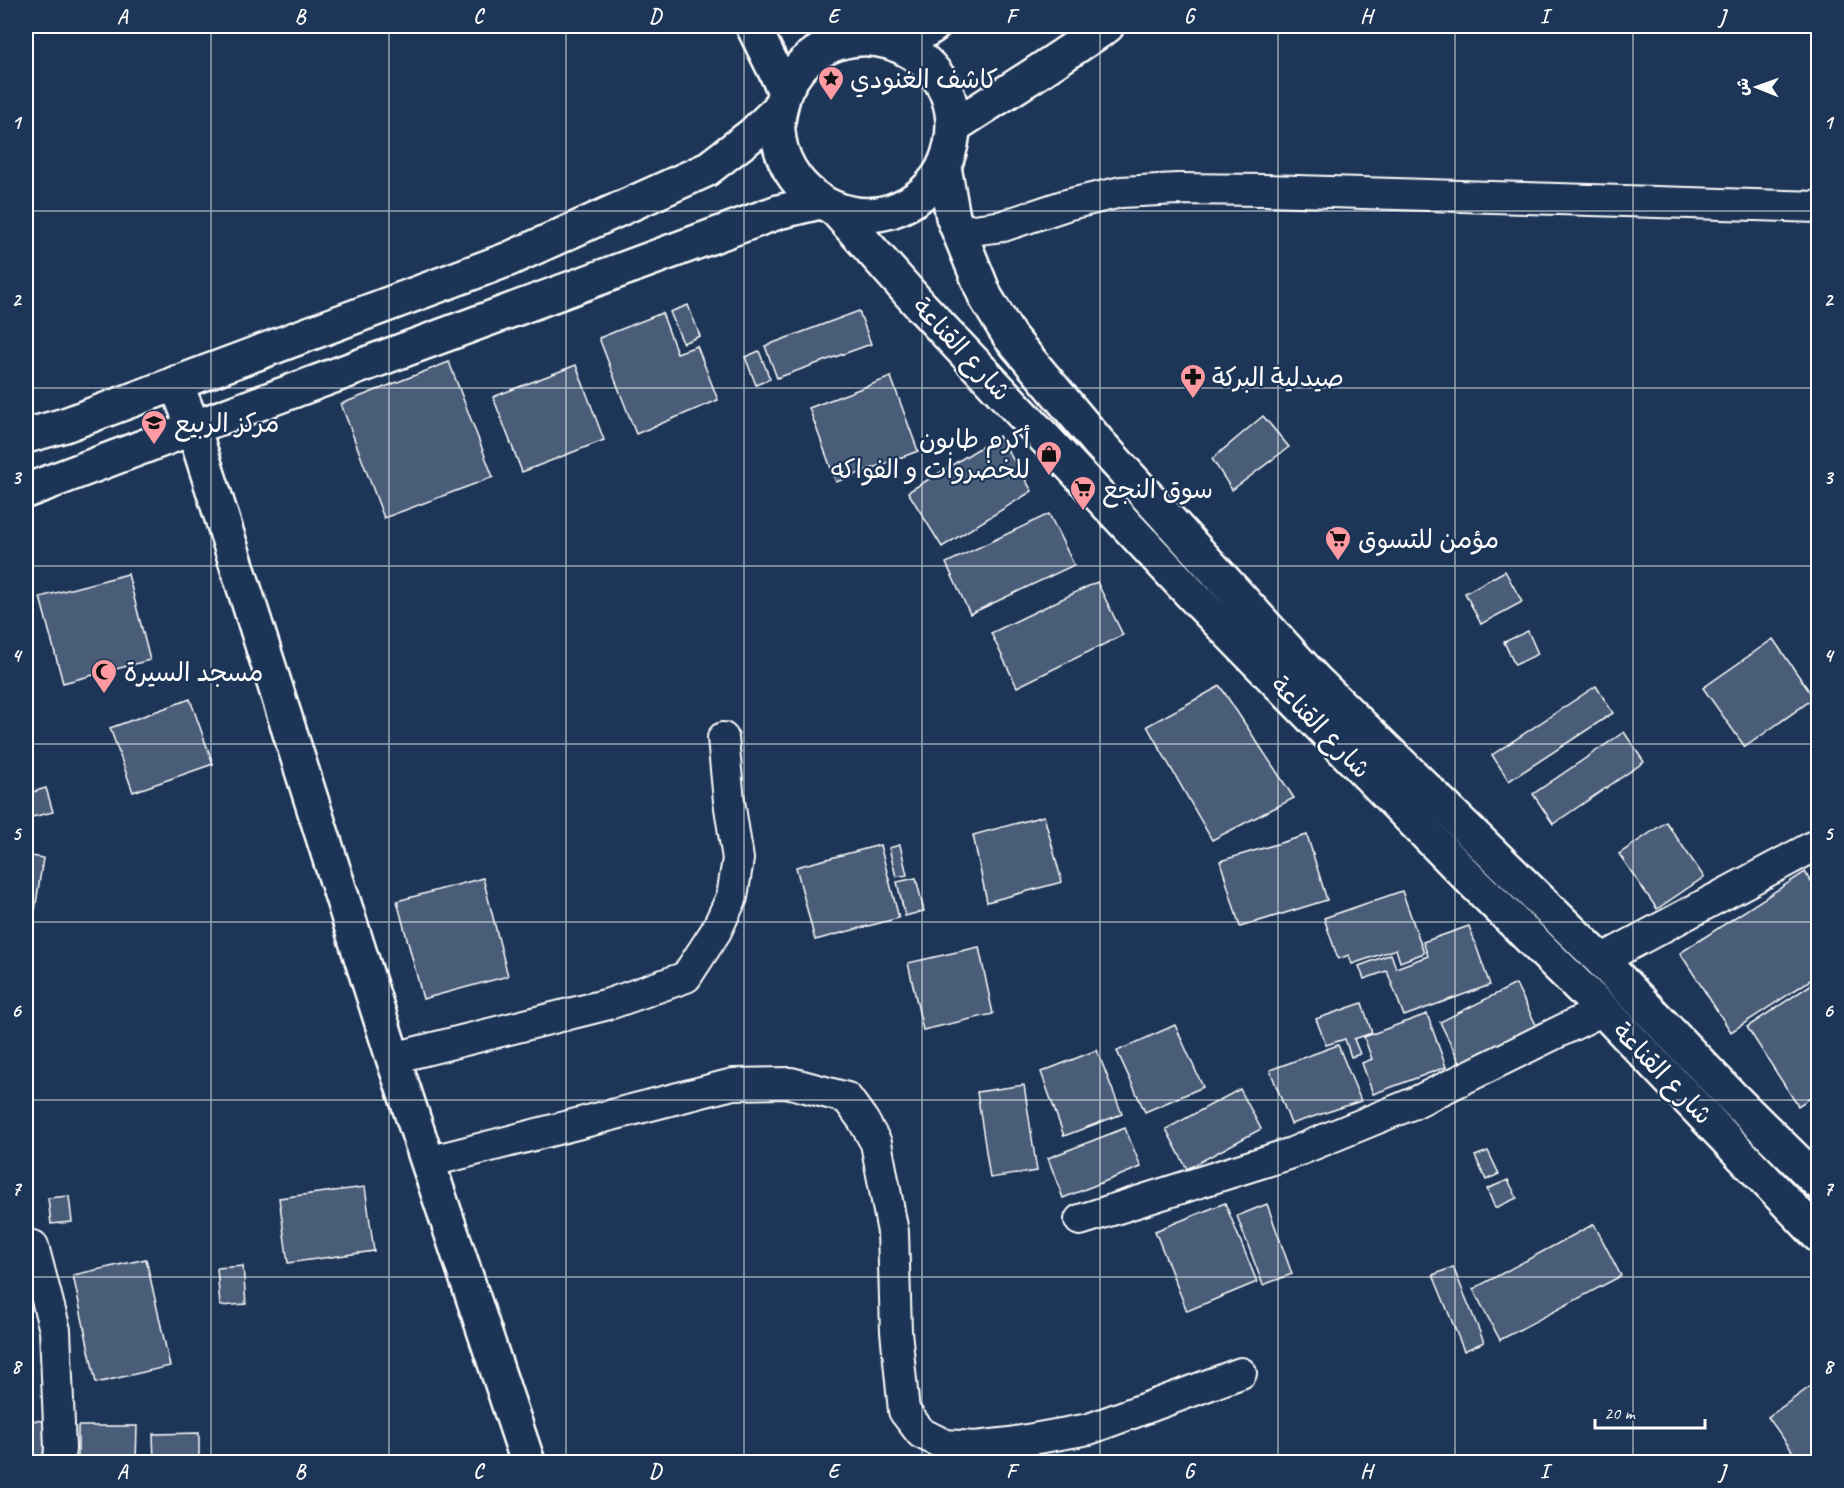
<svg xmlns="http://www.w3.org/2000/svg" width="1844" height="1488" font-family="Caveat,'Playpen Sans Arabic',sans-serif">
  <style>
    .building { fill: #4a5d79; stroke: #fff; stroke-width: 1.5 }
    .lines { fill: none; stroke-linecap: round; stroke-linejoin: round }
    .street-casing { stroke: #fff; stroke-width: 34 }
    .secondary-casing { stroke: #fff; stroke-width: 38 }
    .street { stroke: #1d3557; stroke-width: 30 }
    .secondary { stroke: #1d3557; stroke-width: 33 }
    .grid { fill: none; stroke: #fff; stroke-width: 1.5; stroke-opacity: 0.55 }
    .labels { text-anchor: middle; stroke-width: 4.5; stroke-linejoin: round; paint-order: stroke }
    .poi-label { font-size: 26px; fill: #fff; stroke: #1d3557; text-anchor: start }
    .street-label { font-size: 26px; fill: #fff; stroke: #1d3557 }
    .neatline { fill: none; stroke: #fff; stroke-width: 2 }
    .grid-label { font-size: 20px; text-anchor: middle; font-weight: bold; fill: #fff }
  </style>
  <rect width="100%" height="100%" fill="#1d3557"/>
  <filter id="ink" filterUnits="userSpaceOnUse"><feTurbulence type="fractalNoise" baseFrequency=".0167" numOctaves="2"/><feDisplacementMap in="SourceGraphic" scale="12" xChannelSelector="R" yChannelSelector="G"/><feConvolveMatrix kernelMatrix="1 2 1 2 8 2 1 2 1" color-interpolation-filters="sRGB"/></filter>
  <g filter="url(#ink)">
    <g class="building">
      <polygon points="688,305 700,336 683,343 670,312"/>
      <polygon points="859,311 871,344 777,378 765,346"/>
      <polygon points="662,313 677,353 697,346 718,400 636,434 599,338"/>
      <polygon points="759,351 770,379 756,385 745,357"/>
      <polygon points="449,362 493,477 384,518 341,404"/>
      <polygon points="576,365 604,440 522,472 493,397"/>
      <polygon points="891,377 918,451 836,482 809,408"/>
      <polygon points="1263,416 1289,447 1232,490 1212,459"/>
      <polygon points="999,436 1032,491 942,547 908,492"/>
      <polygon points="1049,514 1074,565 970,614 946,563"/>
      <polygon points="1505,571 1522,602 1481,624 1465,593"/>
      <polygon points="128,574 150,660 63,683 40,597"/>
      <polygon points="1097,582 1123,635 1017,687 991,633"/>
      <polygon points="1528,631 1538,654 1515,665 1504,642"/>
      <polygon points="1773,639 1814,698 1745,747 1703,688"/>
      <polygon points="1220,686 1294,798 1212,840 1147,726"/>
      <polygon points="1596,686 1613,713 1509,781 1492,755"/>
      <polygon points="190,699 213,764 133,792 110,728"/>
      <polygon points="1624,732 1644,762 1553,824 1533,794"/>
      <polygon points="46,788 53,812 32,817 26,794"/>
      <polygon points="1044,816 1062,882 987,902 973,835"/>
      <polygon points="1666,822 1704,877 1657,909 1619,854"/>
      <polygon points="1307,835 1327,900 1240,927 1220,861"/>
      <polygon points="880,845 899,918 815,940 796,867"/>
      <polygon points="900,845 907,875 896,877 889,848"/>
      <polygon points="26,855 43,858 26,969"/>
      <polygon points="1805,872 1818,893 1818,975 1731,1032 1680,953"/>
      <polygon points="483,878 508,976 423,999 397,901"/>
      <polygon points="916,878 924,911 905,916 897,882"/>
      <polygon points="1402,891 1424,953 1400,962 1396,949 1352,964 1349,955 1338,959 1324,918"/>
      <polygon points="1469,926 1490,985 1404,1016 1387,971 1364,979 1359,966 1391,954 1396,968 1428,956 1423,942"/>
      <polygon points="979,947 993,1014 923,1030 908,963"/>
      <polygon points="1818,980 1818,1093 1798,1106 1747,1027"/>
      <polygon points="1516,984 1537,1027 1461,1065 1440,1022"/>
      <polygon points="1362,1003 1372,1033 1354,1039 1360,1054 1351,1057 1345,1039 1326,1045 1316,1019"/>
      <polygon points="1427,1014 1446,1067 1373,1094 1362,1063 1372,1059 1364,1037"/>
      <polygon points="1175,1025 1203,1087 1145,1112 1117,1051"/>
      <polygon points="1338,1045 1361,1101 1291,1124 1270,1070"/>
      <polygon points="1097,1050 1122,1114 1064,1136 1041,1072"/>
      <polygon points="1024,1085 1037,1171 990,1178 977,1092"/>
      <polygon points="1240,1089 1261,1129 1187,1169 1166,1129"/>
      <polygon points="1125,1128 1141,1167 1063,1198 1048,1158"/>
      <polygon points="1488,1151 1499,1174 1486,1180 1475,1156"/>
      <polygon points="1508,1180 1517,1198 1495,1208 1487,1189"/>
      <polygon points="365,1187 374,1251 288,1263 279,1198"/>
      <polygon points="69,1196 72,1222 51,1224 48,1198"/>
      <polygon points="1225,1203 1257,1282 1187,1311 1155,1231"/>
      <polygon points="1267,1204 1292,1274 1263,1285 1237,1216"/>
      <polygon points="1594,1224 1621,1276 1500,1340 1473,1289"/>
      <polygon points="146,1259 170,1366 96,1383 73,1275"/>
      <polygon points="243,1266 246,1304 220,1306 217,1268"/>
      <polygon points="1453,1267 1484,1342 1464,1351 1433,1275"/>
      <polygon points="1818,1381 1818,1462 1800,1462 1768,1417"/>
      <polygon points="26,1420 45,1421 43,1462 26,1462"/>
      <polygon points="78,1426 137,1426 136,1462 78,1462"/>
      <polygon points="199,1433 199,1462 154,1462 153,1434"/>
    </g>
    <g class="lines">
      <defs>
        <g id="street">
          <polyline points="958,232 1003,226 1066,205 1121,192 1178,189 1265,190 1818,207"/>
          <polyline points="1601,960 1818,844"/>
          <polyline points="393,1058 609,1004 686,977 716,931 732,897 738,859 729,801 723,738"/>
          <polyline points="428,1162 733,1084 791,1083 847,1098 863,1120 876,1143 893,1232 896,1331 904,1411 921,1433 945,1445 975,1447 1010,1443 1089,1429 1241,1373"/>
          <polyline points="1080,1220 1292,1153 1414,1103 1603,1010"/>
          <polyline points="33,1246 55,1330 60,1448 59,1462"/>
        </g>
        <g id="secondary">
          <path d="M753,26L785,91C781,104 777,117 778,131C781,185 837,228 891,211C915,203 937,185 946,161C982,67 870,0 803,64C795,72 790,81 785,91"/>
          <polyline points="902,45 933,26"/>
          <polyline points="954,126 1032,76 1107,26"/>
          <polyline points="944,167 953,217 986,298 1010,337 1098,442 1315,680 1601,960 1731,1096 1818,1182"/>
          <polyline points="835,209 921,306 1195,598 1465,874 1603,1010 1818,1235"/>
          <polyline points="176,383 193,427 393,1058 528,1462"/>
          <polyline points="26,436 65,425 509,259 706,170 753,134 779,109"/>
          <path d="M26,491C276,396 527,303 778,212L820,202"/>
        </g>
      </defs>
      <use href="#street" class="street-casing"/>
      <use href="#secondary" class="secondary-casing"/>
      <use href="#street" class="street"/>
      <use href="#secondary" class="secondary"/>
    </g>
  </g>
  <path class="grid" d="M211,26V1462M389,26V1462M566,26V1462M744,26V1462M922,26V1462M1100,26V1462M1278,26V1462M1455,26V1462M1633,26V1462M26,211H1818M26,388H1818M26,566H1818M26,744H1818M26,922H1818M26,1100H1818M26,1277H1818"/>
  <defs>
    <symbol id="sight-pin" viewBox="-11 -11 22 30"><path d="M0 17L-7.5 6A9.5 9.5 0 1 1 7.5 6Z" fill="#ff9aa2" stroke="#1d3557"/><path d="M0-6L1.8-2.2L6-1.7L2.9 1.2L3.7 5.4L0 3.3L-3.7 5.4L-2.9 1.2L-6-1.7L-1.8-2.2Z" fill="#111"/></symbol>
    <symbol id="pharmacy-pin" viewBox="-11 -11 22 30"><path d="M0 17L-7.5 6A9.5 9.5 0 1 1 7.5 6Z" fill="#ff9aa2" stroke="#1d3557"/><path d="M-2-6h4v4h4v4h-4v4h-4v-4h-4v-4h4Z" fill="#111"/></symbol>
    <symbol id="school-pin" viewBox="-11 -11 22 30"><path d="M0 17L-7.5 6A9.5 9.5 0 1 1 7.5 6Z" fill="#ff9aa2" stroke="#1d3557"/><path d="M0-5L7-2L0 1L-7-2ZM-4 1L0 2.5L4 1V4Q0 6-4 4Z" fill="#111"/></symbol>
    <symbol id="shop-pin" viewBox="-11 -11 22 30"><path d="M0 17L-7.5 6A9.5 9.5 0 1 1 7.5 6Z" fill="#ff9aa2" stroke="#1d3557"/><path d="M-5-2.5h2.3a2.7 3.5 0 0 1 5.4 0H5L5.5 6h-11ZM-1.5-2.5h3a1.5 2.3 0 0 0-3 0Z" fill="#111"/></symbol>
    <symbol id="supermarket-pin" viewBox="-11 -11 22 30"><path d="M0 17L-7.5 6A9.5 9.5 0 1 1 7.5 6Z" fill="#ff9aa2" stroke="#1d3557"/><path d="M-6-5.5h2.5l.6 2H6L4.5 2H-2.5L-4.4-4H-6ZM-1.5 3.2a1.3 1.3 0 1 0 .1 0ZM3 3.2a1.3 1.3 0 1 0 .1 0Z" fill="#111"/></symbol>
    <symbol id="mosque-pin" viewBox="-11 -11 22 30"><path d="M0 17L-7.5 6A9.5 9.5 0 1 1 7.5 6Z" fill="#ff9aa2" stroke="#1d3557"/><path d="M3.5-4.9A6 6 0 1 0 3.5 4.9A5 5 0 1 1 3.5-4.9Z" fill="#111"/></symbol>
  </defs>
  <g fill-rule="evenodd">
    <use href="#sight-pin" x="816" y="64" width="30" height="40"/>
    <use href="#pharmacy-pin" x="1178" y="362" width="30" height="40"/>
    <use href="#school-pin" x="139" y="408" width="30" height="40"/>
    <use href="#shop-pin" x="1034" y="439" width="30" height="40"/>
    <use href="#supermarket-pin" x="1068" y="474" width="30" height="40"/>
    <use href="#supermarket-pin" x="1323" y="524" width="30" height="40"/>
    <use href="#mosque-pin" x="89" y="657" width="30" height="40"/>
  </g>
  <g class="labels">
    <g class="poi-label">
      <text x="850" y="88">كاشف الغنودي</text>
      <text x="1212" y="386">صيدلية البركة</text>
      <text x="174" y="432">مركز الربيع</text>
      <text x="1030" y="448" text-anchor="end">أكرم طابون<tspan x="1030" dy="30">للخضروات و الفواكه</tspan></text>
      <text x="1102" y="498">سوق النجع</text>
      <text x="1358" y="548">مؤمن للتسوق</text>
      <text x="124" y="681">مسجد السيرة</text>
    </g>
    <g class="street-label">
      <text transform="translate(962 349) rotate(47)" y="9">شارع القناعة</text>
      <text transform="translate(1321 727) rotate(46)" y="9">شارع القناعة</text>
      <text transform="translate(1663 1073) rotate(46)" y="9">شارع القناعة</text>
    </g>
  </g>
  <rect width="1844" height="1488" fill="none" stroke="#1d3557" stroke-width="66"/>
  <g transform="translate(1757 87) rotate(271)" stroke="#1d3557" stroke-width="4.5" paint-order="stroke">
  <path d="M0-4.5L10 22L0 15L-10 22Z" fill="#ffffff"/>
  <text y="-9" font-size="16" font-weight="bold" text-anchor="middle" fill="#ffffff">ش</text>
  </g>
  <path d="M1595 1419v9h110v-9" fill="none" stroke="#ffffff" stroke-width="3"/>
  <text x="1604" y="1419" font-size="18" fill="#ffffff" stroke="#1d3557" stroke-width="4.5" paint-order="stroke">20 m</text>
  <rect x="33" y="33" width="1778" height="1422" class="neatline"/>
  <g class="grid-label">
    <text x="122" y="23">A</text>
    <text x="300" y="23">B</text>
    <text x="478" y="23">C</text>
    <text x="655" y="23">D</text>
    <text x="833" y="23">E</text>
    <text x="1011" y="23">F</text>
    <text x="1189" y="23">G</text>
    <text x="1366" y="23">H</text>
    <text x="1544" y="23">I</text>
    <text x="1722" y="23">J</text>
    <text x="16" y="129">1</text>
    <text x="1828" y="129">1</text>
    <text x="16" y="306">2</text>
    <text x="1828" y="306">2</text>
    <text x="16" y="484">3</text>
    <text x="1828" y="484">3</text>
    <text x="16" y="662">4</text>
    <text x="1828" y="662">4</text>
    <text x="16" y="840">5</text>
    <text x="1828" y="840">5</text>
    <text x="16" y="1017">6</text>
    <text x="1828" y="1017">6</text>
    <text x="16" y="1195">7</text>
    <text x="1828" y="1195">7</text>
    <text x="16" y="1373">8</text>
    <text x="1828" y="1373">8</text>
    <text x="122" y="1478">A</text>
    <text x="300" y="1478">B</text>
    <text x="478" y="1478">C</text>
    <text x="655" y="1478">D</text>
    <text x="833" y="1478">E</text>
    <text x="1011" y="1478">F</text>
    <text x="1189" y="1478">G</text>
    <text x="1366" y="1478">H</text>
    <text x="1544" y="1478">I</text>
    <text x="1722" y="1478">J</text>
  </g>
</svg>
